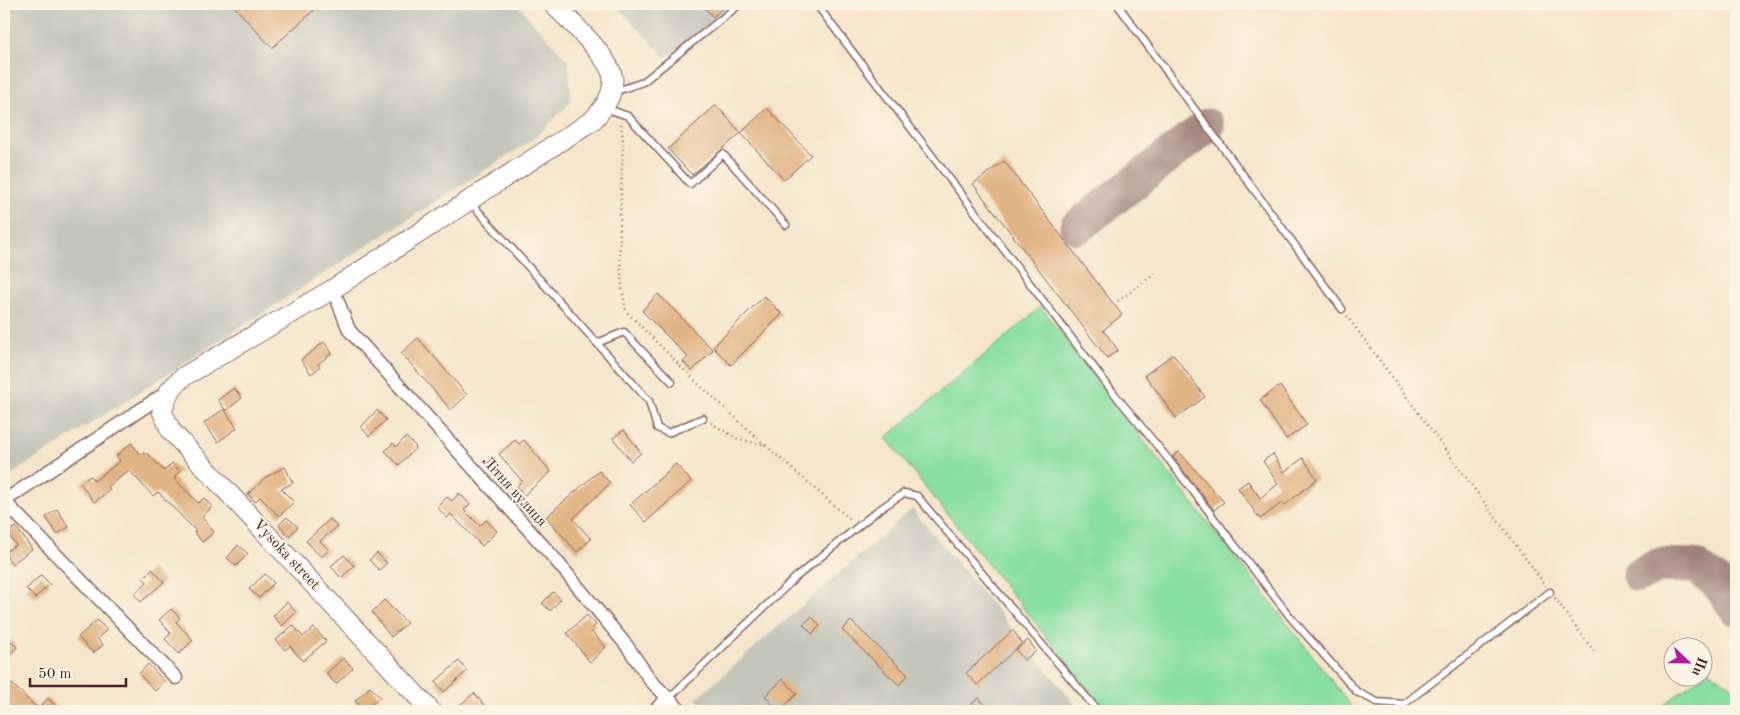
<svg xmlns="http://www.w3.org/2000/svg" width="1740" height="715" font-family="'Old Standard TT',serif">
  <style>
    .industrial { fill: #c3c6b9 }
    .green { fill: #87dfa3; stroke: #687f67 }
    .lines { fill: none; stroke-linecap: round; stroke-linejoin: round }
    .taxiway { stroke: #9f827b; stroke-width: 35 }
    .building { fill: #e1b483 }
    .lane-casing { stroke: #866563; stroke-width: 9 }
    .street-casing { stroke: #866563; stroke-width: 15 }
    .secondary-casing { stroke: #866563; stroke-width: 21 }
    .path { stroke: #866563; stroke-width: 2.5; stroke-dasharray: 1 4; stroke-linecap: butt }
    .lane { stroke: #fff; stroke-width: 6 }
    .street { stroke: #fff; stroke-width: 12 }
    .secondary { stroke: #fff; stroke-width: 19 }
    .labels { text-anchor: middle; stroke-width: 4; stroke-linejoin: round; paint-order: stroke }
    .street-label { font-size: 15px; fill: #4a1f2b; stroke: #fcf5e5 }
  </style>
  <rect width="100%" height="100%" fill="#fcf5e5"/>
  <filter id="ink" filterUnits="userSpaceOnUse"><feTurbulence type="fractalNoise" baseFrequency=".02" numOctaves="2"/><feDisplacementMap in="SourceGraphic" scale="10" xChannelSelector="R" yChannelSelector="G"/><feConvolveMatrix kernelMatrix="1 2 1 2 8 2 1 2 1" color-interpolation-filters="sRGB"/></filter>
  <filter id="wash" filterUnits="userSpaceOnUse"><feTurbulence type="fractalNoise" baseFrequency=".0096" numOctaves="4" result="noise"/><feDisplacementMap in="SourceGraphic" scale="20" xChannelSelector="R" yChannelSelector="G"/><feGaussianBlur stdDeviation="1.12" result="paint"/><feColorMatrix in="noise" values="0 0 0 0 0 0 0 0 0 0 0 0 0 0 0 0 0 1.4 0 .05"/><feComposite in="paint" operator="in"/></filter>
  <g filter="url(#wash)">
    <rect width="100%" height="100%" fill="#f4e6cb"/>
    <g class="industrial">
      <polygon points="4,4 517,4 569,62 571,102 535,138 4,479"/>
      <polygon points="614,4 736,4 666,58"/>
      <polygon points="912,509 1081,711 708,711 696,699"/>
    </g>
    <g class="green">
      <path d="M1041,307C1143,444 1252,575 1355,711H1106L886,438Z"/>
      <polygon points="1708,670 1736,689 1736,711 1656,711 1699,678 1702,678 1703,675"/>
    </g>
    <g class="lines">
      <g class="taxiway">
        <polyline points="1077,227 1207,126"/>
        <polyline points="1639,575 1660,565 1695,566 1718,583 1736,608"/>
      </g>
    </g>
    <g id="blocks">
      <g class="building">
        <polygon points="232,4 321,4 272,48"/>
        <polygon points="701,4 727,4 713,17"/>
        <polygon points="716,105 741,133 692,175 668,149"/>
        <polygon points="767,108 811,155 784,180 741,133"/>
        <polygon points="1004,161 1122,315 1103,330 1118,350 1107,358 973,184"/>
        <polygon points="658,294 713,350 692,371 683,362 688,357 642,311"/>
        <polygon points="764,296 782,314 731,365 713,347"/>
        <polygon points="418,338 467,395 451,410 401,353"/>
        <polygon points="324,342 332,353 318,364 320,367 311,374 301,360"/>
        <polygon points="1173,354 1205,397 1176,418 1145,375"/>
        <polygon points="1280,386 1307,425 1286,439 1260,400"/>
        <polygon points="234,388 242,398 226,411 218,400"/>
        <polygon points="224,409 237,428 218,442 204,423"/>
        <polygon points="377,410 386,420 369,436 361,427"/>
        <polygon points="624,430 641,453 631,461 613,438"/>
        <polygon points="406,437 416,447 399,465 385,451 393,443 396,447"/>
        <polygon points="515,440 519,444 524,440 551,472 524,495 517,486 522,481 499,454"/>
        <polygon points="131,443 141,455 143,452 145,455 147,453 164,471 172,463 180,471 174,478 198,503 204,498 212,507 202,517 214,532 202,542 194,532 196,531 158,492 153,496 129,470 108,487 110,490 94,502 80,483 91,476 94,481 120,461 116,456"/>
        <polygon points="1179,452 1224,502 1214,510 1173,457"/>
        <polygon points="1273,454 1284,472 1303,458 1317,479 1285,505 1282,503 1260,519 1238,488 1248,481 1260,498 1278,484 1263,461"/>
        <polygon points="676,464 691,481 646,522 630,505"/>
        <polygon points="285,467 293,483 281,489 294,502 279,516 260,497 255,502 248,494 266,477"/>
        <polygon points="599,471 610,483 573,519 591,539 577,552 546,517"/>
        <polygon points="459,493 470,504 464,510 480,526 486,520 497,531 482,546 451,514 447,518 437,507 447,497 452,501"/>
        <polygon points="57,509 69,527 57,534 46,517"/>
        <polygon points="287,517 298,527 289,536 279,525"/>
        <polygon points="330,519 337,527 320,541 329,550 321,557 306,541"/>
        <polygon points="16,527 32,549 12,564 4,553 16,545 7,533"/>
        <polygon points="238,545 248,554 236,566 227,558"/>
        <polygon points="377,553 387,563 379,570 369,560"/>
        <polygon points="344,555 354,566 341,578 331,566"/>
        <polygon points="152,569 164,582 141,602 134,594 147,582 143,578"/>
        <polygon points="265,574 274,583 259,598 249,589"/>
        <polygon points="41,575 50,584 35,598 26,589"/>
        <polygon points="553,592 561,599 550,611 542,603"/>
        <polygon points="384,600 407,623 391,637 372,612"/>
        <polygon points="287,602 296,612 282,626 273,616"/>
        <polygon points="171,609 180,618 176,622 193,640 179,654 165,639 171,633 159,620"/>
        <polygon points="587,615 596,625 590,630 606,647 590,662 567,633"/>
        <polygon points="812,617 820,626 812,634 803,624"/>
        <polygon points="97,620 107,630 97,638 103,645 93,653 78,637"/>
        <polygon points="851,621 908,675 899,685 842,630"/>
        <polygon points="293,625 303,637 314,628 326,641 303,661 290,646 285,650 276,640"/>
        <polygon points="1013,630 1022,643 977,685 966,673"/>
        <polygon points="4,634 17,647 4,661"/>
        <polygon points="1028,640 1036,651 1024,660 1016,650"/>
        <polygon points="343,658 353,668 336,684 326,674"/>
        <polygon points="459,661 467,671 444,692 435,682"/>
        <polygon points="148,664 165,682 155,691 139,674"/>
        <polygon points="4,676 38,709 48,698 61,711 12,711 4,703"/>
        <polygon points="783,679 797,694 779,711 765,696"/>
        <polygon points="370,687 380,697 364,711 355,701"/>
        <polygon points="474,693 486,707 481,711 453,711"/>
        <polygon points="979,698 986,706 979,711 963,711"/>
      </g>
    </g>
  </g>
  <g filter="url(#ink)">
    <use href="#blocks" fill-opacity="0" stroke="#866563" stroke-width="1"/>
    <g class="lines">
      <defs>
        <g id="lane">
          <polyline points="816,4 1112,391 1169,460 1291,618 1357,692 1377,702 1404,704 1550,592"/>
          <polyline points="1117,4 1342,309"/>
          <polyline points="614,92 643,82 740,4"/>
          <polyline points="605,108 628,116 690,184 723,154 786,225"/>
          <polyline points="470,202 649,401 657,428 668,433 703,418"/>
          <polyline points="597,343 624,332 672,382"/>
          <polyline points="668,699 795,578 877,511 904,493 917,496 1098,711"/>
        </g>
        <g id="street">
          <polyline points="333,289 349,330 554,558 627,646 651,681 681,711"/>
          <polyline points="4,501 176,678"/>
          <polyline points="4,501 170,390"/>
          <polyline points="654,711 667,699"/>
        </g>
        <path id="secondary" d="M431,711L171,431L162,411L170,390L183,377L333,289L593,120C604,108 613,96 613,79C612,59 568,19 553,4"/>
      </defs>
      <use href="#lane" class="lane-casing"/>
      <use href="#street" class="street-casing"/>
      <use href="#secondary" class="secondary-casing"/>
      <g class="path">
        <path d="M621,124L623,138C622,191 615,260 626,311L692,378L765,445"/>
        <polyline points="1118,301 1157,272"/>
        <polyline points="1347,316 1546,586"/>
        <polyline points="711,423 738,439 765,445 852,521"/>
        <polyline points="1555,598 1595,653"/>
      </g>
      <use href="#lane" class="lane"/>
      <use href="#street" class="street"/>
      <use href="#secondary" class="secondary"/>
    </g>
  </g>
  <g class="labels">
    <g class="street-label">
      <text transform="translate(515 491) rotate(48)" y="5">Літня вулиця</text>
      <text transform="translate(287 554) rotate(47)" y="5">Vysoka street</text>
    </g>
  </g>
  <rect width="1740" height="715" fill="none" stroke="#fcf5e5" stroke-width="20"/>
  <g transform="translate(1688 662) rotate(112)"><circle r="24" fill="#fcf5e5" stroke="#b59f9b"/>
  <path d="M0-4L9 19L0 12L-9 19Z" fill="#b5179e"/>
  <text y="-8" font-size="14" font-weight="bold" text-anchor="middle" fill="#4a1f2b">Пн</text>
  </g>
  <path d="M30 678v8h96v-8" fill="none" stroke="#4a1f2b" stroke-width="2.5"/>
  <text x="38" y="678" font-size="15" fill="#4a1f2b" stroke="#fcf5e5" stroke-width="4" paint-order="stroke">50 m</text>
</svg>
